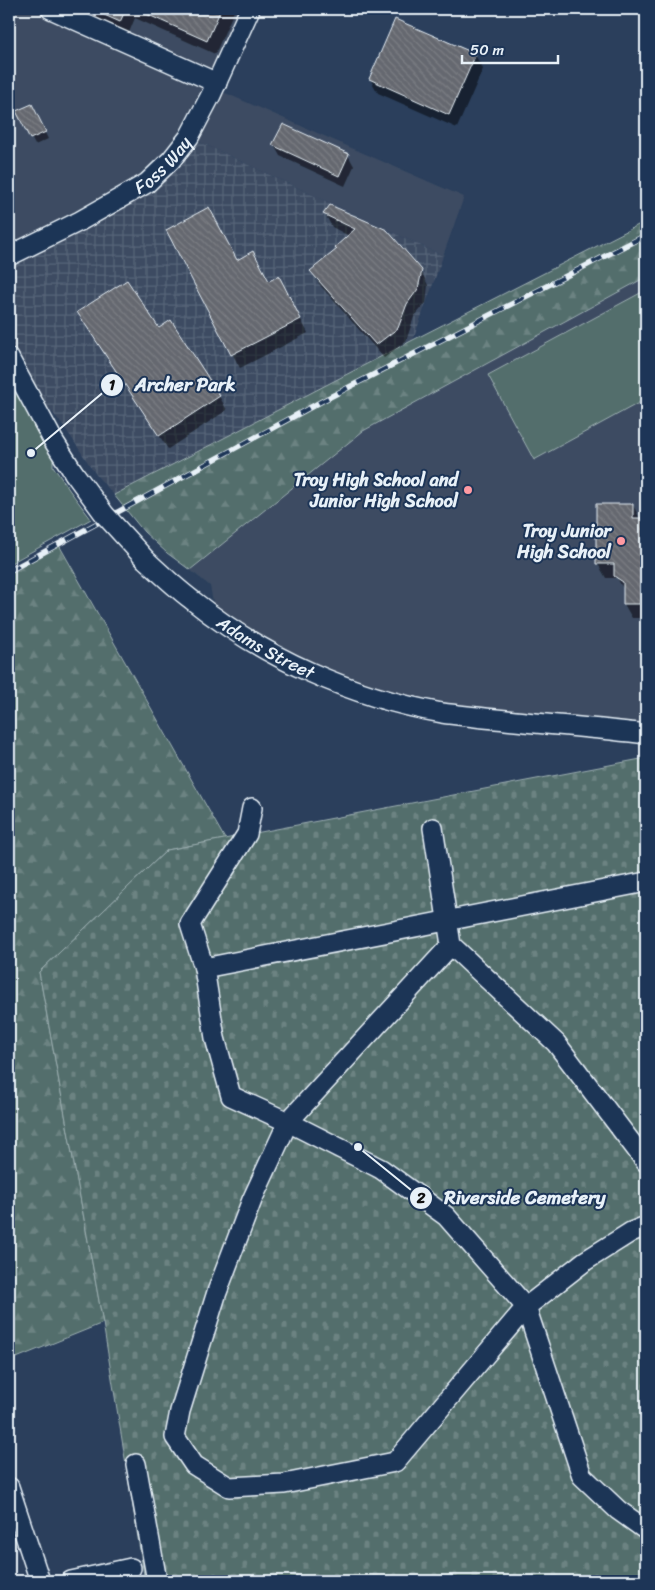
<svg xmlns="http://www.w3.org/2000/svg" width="655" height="1590" font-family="Sriracha,sans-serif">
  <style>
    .built { fill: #3c4b62 }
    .industrial { fill: url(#industrial-grid) }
    .green { fill: #536e6c; stroke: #9eb0b2 }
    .forest { fill: url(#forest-firs); stroke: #9eb0b2 }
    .cemetery { fill: url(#cemetery-stones); stroke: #9eb0b2 }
    .shadow { fill: #0007 }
    .building { fill: url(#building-back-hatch); stroke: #e8f1f8 }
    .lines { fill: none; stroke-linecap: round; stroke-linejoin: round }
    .minor-casing { stroke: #e8f1f8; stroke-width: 22 }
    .minor { stroke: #1d3557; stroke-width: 19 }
    .rail-casing { stroke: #e8f1f8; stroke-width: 5.5 }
    .rail { stroke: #1d3557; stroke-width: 4; stroke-dasharray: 11; stroke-linecap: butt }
    .minor-bridge-casing { stroke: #e8f1f8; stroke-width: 22; stroke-linecap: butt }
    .minor-bridge { stroke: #1d3557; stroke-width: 19 }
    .poi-dot { fill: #ff9aa2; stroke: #1d3557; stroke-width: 2 }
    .labels { text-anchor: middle; stroke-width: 4; stroke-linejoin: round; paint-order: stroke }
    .street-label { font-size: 18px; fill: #e8f1f8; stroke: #1d3557 }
    .poi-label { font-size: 18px; font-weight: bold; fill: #e8f1f8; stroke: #1d3557; text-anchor: end }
    .leader { fill: none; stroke: #e8f1f8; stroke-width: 2 }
    .callout-dot { fill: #e8f1f8; stroke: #1d3557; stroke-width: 2 }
    .mark-label { font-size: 15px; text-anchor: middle; font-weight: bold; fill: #111 }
    .callout-label { font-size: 19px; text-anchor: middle; font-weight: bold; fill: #e8f1f8; stroke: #1d3557; stroke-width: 4; stroke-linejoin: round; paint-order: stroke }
  </style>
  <defs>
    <pattern id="industrial-grid" width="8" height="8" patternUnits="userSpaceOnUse" patternTransform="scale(1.25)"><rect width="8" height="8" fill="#3c4b62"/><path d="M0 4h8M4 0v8" fill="none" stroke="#586579"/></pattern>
    <pattern id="forest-firs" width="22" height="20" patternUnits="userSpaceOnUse" patternTransform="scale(1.25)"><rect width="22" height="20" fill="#536e6c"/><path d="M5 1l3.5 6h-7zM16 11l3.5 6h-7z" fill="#6c8382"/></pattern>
    <pattern id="cemetery-stones" width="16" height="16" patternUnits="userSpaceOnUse" patternTransform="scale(1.25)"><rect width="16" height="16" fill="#536e6c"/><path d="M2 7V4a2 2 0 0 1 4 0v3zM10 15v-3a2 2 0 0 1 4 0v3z" fill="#6c8382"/></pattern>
    <pattern id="building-back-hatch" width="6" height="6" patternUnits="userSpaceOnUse" patternTransform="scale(1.25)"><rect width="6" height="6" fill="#65686f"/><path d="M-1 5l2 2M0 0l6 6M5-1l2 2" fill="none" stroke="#7b7e84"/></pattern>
  </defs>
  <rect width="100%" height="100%" fill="#2b3f5c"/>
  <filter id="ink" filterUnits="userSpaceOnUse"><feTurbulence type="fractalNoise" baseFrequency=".02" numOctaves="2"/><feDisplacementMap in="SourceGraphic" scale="10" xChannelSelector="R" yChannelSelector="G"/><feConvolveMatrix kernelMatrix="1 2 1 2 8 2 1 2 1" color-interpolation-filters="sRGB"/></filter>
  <g filter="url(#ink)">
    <g class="built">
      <polygon points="9,9 250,9 214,88 464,197 443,256 189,137 171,160 9,256"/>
      <polygon points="646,277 646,734 382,699 216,619 210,586 190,570 363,431"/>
    </g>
    <polygon class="industrial" points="189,137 443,256 413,340 114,495 97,476 63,425 14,368 9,358 9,256 147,183"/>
    <g class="green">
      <polygon points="646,290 646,399 534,460 488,375"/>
      <polygon points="9,358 53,440 53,466 70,491 91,519 9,564"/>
    </g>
    <g class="forest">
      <polygon points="646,221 646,277 363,431 190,570 167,553 144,532 114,495 413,340"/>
      <polygon points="59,545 225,839 167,850 39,972 103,1323 9,1361 9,571"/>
    </g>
    <polygon class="cemetery" points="646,758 646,1581 145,1581 103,1323 39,972 167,850"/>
    <g class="shadow">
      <polygon points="86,9 235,9 215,54 135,18 128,35 92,19"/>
      <polygon points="475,55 483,69 457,128 378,93 370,79"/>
      <polygon points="18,112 35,112 48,139 35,145"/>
      <polygon points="274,145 348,155 354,166 345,186 280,156"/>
      <polygon points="330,207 421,271 428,285 426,303 414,317 406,341 384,358 320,285 312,271 338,249 349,236 332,227 325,214"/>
      <polygon points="167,231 237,261 269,282 286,291 308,333 240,368"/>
      <polygon points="87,326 158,330 219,396 227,410 168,449"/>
      <polygon points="633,505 640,519 646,519 646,618 632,618 624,604 624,590 617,578 606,578 598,564"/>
    </g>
    <g class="building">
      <polygon points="91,9 126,9 120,22"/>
      <polygon points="135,9 221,9 207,41"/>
      <polygon points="395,19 476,54 449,115 369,79"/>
      <polygon points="32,104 46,132 30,139 16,111"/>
      <polygon points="283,124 349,154 339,176 272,145"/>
      <polygon points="330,205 387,230 422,270 418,289 407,304 398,328 376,345 310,271 337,249 335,247 355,229 323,214"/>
      <polygon points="209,207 237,260 253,251 269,281 279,276 301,319 231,355 166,230"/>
      <polygon points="127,280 159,328 171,320 220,396 159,436 77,312"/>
      <polygon points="596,504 633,504 633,518 646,518 646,604 623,604 623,582 614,576 614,564 596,564"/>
    </g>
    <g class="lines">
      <defs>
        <g id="minor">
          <polyline points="51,9 217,83"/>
          <path id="s1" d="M9,256L80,221L147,183L171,160L189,137L211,95L250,9"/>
          <polyline points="9,358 53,440 74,473"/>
          <path id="s2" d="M146,560C161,574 176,588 192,600C264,658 352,697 442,713C470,717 498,719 525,722C566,726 606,729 646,734"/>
          <polyline points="252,808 247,834 190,924 204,968 215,1038 231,1096 288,1122 381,1169 446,1216 526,1307 582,1476 618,1510 646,1530"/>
          <polyline points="433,828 451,945 556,1043 646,1162"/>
          <polyline points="451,945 288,1122 252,1200 217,1292 180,1411 175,1437 194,1465 229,1487 284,1484 395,1462 526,1307 585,1261 631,1232 646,1226"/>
          <polyline points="204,968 646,882"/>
          <polyline points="136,1464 157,1581"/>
          <polyline points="9,1487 40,1581"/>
          <polyline points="71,1581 131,1568"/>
        </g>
      </defs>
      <use href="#minor" class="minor-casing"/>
      <use href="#minor" class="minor"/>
      <defs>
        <polyline id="rail" points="9,571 324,400 646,235"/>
      </defs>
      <use href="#rail" class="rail-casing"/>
      <use href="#rail" class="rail"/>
      <defs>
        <polyline id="minor-bridge" points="74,473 105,515 146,560"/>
      </defs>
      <use href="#minor-bridge" class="minor-bridge-casing"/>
      <use href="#minor-bridge" class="minor-bridge"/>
    </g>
  </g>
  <g class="poi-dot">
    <circle cx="468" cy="490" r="5"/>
    <circle cx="621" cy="541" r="5"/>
  </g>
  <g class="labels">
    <g class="street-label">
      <text dy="6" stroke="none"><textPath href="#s1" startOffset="180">Foss Way</textPath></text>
      <text dy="6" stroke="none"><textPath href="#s2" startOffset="149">Adams Street</textPath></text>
    </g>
    <g class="poi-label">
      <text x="458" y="486">Troy High School and<tspan x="458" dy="21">Junior High School</tspan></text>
      <text x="611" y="537">Troy Junior<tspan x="611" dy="21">High School</tspan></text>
    </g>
  </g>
  <path class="leader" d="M31 453L112 385M358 1147L421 1198"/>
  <g class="callout-dot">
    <circle cx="31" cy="453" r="5"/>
    <circle cx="358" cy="1147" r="5"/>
    <circle cx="112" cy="385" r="12"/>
    <circle cx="421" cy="1198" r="12"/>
  </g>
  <g class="mark-label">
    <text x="112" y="390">1</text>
    <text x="421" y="1203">2</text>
  </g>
  <g class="callout-label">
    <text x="185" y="391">Archer Park</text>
    <text x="525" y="1204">Riverside Cemetery</text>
  </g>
  <rect width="655" height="1590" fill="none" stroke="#1d3557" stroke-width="30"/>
  <rect x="15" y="15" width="625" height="1560" fill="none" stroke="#e8f1f8" stroke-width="2" filter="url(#ink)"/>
  <path d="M462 55v8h96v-8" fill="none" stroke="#e8f1f8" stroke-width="2.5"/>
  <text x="470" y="55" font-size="15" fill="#e8f1f8" stroke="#1d3557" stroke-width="4" paint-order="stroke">50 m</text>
</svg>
